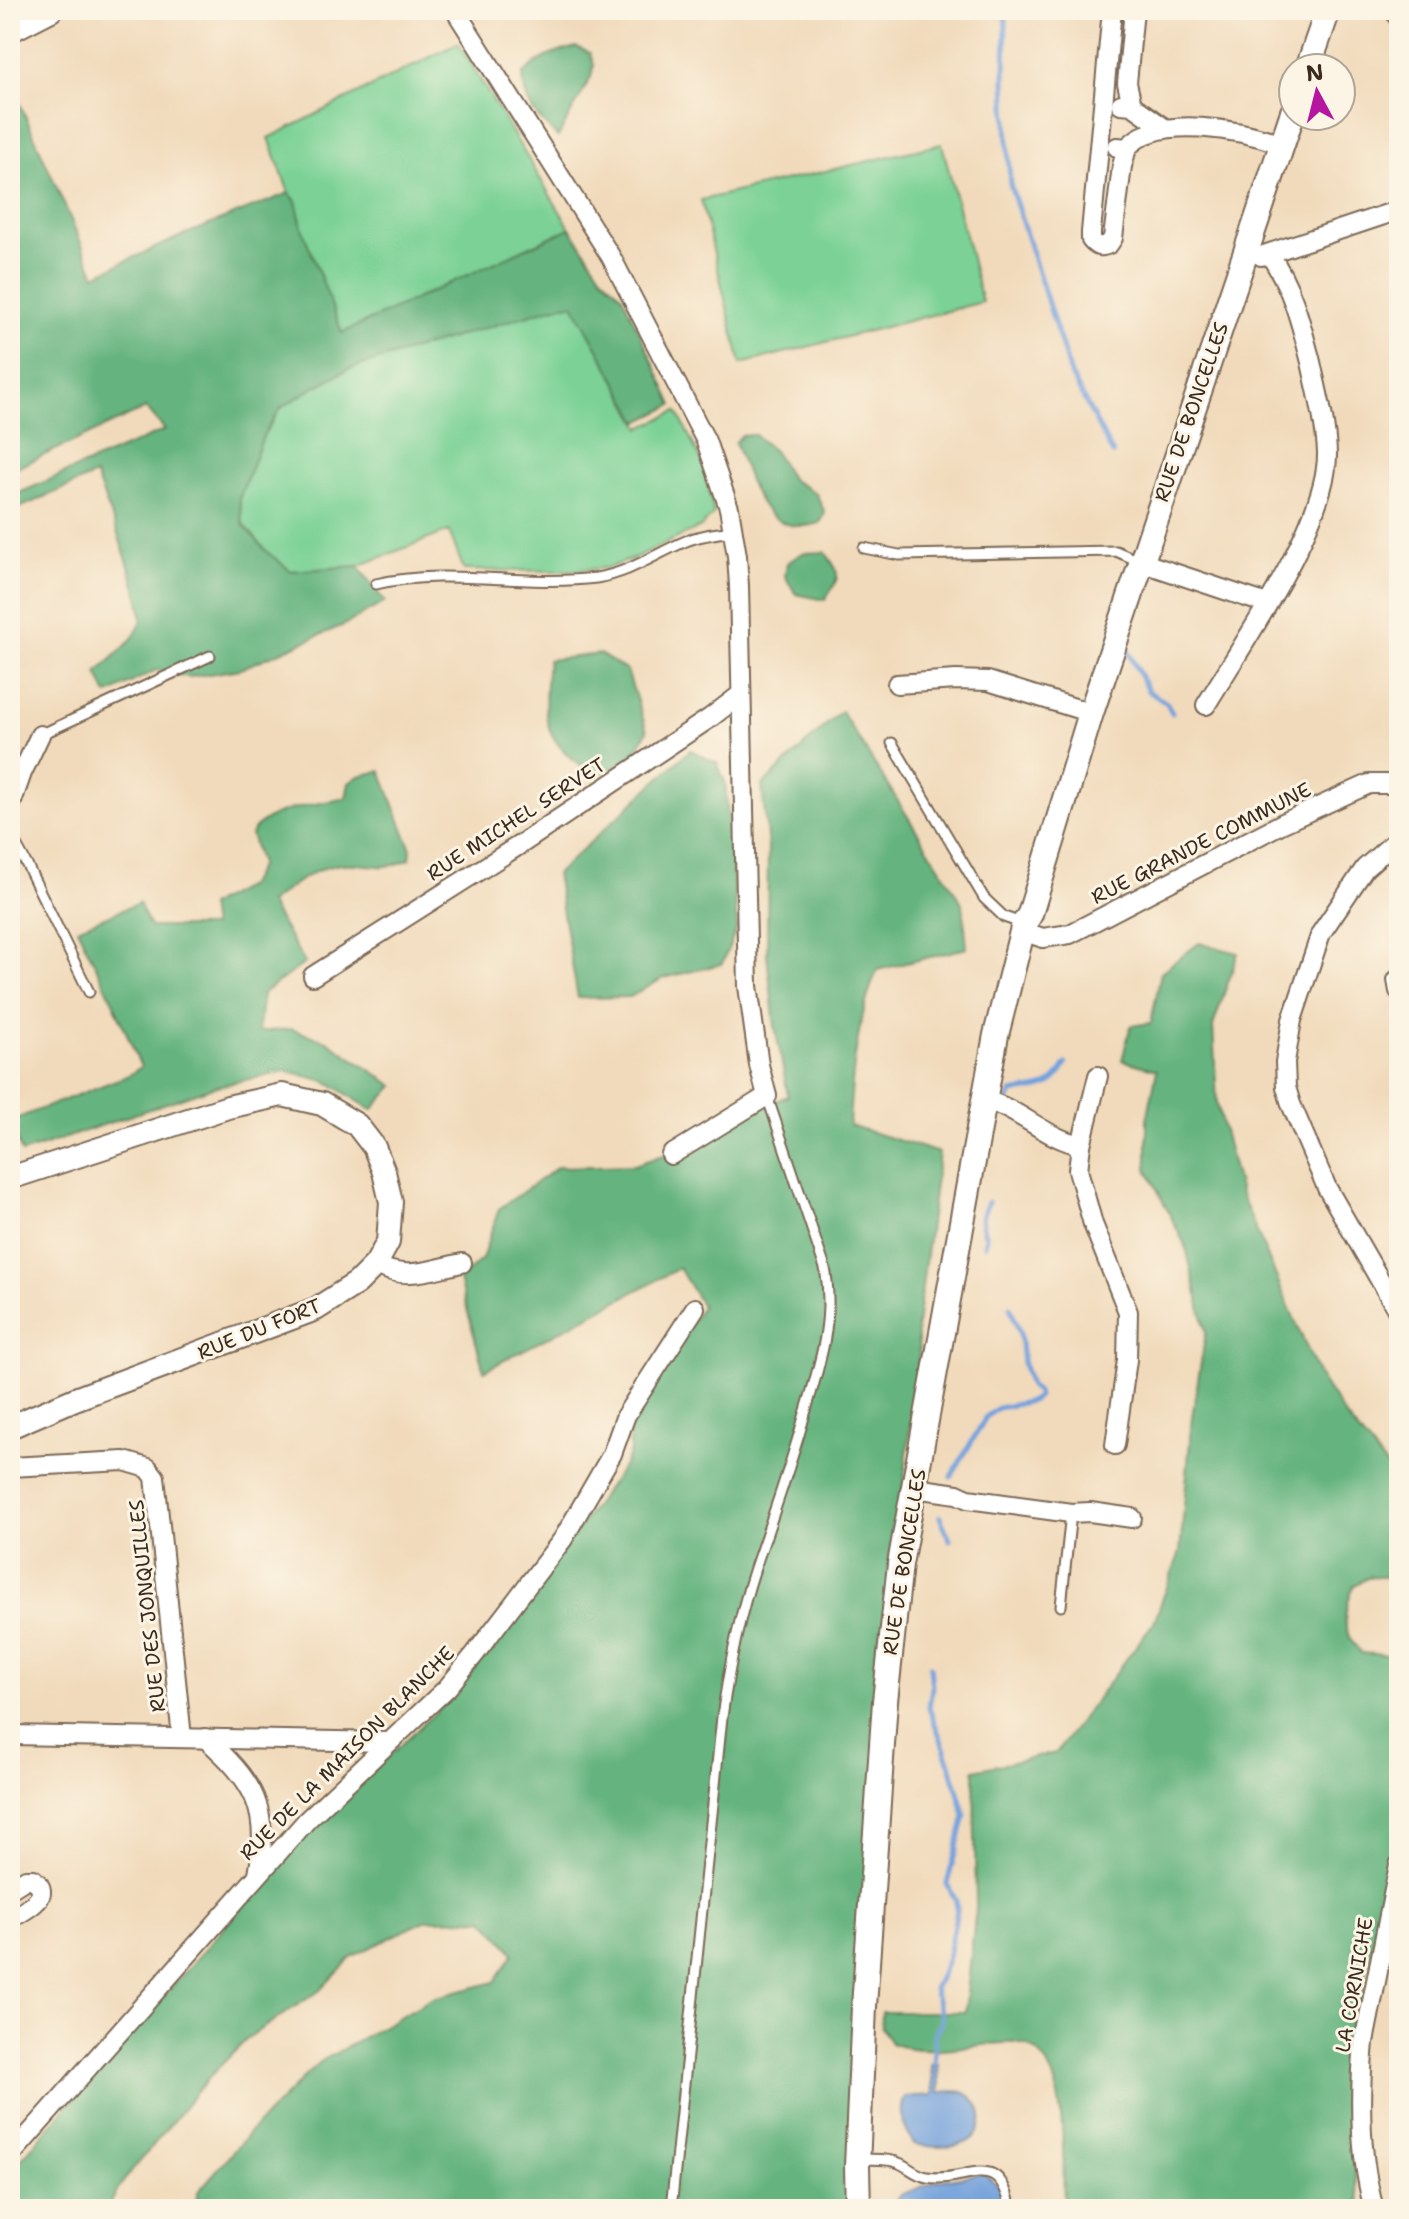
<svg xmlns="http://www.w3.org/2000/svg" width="1409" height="2219" font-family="'Shantell Sans',sans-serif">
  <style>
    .green { fill: #7cd296; stroke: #5c7e5a; stroke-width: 2 }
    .forest { fill: #65b47f; stroke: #506f4e; stroke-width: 2 }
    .water { fill: #73a1dc; stroke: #57667d; stroke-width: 2 }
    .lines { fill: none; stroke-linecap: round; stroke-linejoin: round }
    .stream { stroke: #73a1dc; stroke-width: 5 }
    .service-casing { stroke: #7b6855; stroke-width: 13 }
    .minor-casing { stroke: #7b6855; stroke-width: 22 }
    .tertiary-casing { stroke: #7b6855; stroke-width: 26 }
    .secondary-casing { stroke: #7b6855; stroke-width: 28 }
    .service { stroke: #fff; stroke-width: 9 }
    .minor { stroke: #fff; stroke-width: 18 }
    .tertiary { stroke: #fff; stroke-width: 22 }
    .secondary { stroke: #fff; stroke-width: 24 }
    .labels { text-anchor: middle; stroke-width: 6; stroke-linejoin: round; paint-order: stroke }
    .street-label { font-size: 20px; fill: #3b2a1e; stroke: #fcf5e5 }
  </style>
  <rect width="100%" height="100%" fill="#fcf5e5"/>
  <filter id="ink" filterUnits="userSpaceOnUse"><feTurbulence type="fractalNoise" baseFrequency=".0125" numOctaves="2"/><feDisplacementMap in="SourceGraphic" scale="16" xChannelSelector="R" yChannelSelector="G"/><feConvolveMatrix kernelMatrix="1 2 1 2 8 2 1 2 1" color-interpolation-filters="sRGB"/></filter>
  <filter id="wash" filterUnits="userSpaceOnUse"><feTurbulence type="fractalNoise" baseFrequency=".006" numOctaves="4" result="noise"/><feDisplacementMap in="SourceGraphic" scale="32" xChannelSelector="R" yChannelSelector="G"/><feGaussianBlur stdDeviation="1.8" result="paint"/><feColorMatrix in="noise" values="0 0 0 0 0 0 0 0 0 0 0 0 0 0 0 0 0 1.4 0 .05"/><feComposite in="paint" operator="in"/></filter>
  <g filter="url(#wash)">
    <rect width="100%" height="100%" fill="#f1dabb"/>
    <g class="green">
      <polygon points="458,43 570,228 342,333 303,231 296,201 289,193 269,138"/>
      <polygon points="942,144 982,302 741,364 701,200"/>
      <polygon points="562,304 574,304 641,428 677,411 703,464 714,514 701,527 630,560 607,568 555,571 464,570 449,531 358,566 291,571 267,552 243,524 239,499 264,434 281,408 311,389 348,369"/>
    </g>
    <g class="forest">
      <path d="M576,47L590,53L594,65L591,77L558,137C537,118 523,104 523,75C536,59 556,52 576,47Z"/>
      <path d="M10,81L95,275L186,234L289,193L296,201L303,231L342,333L570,228L603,277L622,295L673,405L639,422L573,304L562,305L348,369L311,389L281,408L264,434L239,499L243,524L267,552L291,571L358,566L385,602L346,624L240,669L189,677L156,670L107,695L97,673C112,657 134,643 141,622C147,606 104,496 95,475L10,512V497L165,430L146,408L10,471Z"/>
      <path d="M742,435H755L774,451L792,480L816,493L825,513L820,523C762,540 751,484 735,442Z"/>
      <path d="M825,552C842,575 840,577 825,600L796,594L785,576L787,563L803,553Z"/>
      <path d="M600,654L627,671L647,731C634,758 624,767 595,774C539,740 543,719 548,660Z"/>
      <path d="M841,711L963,904L967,948L877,970C857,1020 852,1071 849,1125L939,1153L917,1326L919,1354L902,1496L848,2209H196L197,2193L250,2132L318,2063L433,1998L495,1982L514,1953L484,1919L426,1920L353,1956L319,1991L249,2037L208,2078L122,2183L107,2209H10V2172L310,1829L436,1712L469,1675L501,1635L625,1464L630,1452L629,1424L702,1306L679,1268L484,1371L459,1280L482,1259L499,1209L558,1167L635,1165L666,1154L760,1107L788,1096L775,1026L767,955L768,848L762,786Z"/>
      <polygon points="690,750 717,763 725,782 737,927 722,964 664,978 630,997 578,998 556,874"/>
      <path d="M381,771L411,849L410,859C378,873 371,862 341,864C314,867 290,887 269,903L305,963L263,993L258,1032L291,1029L327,1041L394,1086L372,1110L326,1081L286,1071L213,1087L22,1153L10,1121L129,1075L141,1067L112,999L77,928L139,903L150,927H212L209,906L249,885L260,865L251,834C268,807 317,805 346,798L349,783L359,776Z"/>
      <path d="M1199,943L1238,953L1213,1026L1217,1104L1240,1193L1319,1376L1345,1416L1399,1481V1509L1397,1515L1388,1521L1390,1538L1399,1540V1578L1371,1576L1354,1585C1344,1614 1338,1628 1361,1653L1399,1656V1810L1355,2032C1347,2091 1347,2151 1362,2209H1064C1062,2168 1070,2077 1035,2050C1020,2039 999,2043 982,2045C951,2048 920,2054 891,2043L881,2027L882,2012H965L976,1907L974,1770L1056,1753L1154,1622L1180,1552L1192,1417L1206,1332L1186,1247L1147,1169V1120L1157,1070L1122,1060L1131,1026L1151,1023L1161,972Z"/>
    </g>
    <g class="water">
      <path d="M931,2064H938L939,2092C945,2092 952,2091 958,2091C978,2094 989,2120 975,2136C962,2151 932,2147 914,2144C905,2129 897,2115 905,2097L933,2095Z"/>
      <polygon points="983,2173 1001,2187 1005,2209 890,2209 900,2195 937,2181"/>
    </g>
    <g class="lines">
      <g class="stream">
        <polyline points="1006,10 1005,83 1010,184 1071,375 1113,454"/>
        <polyline points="1127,650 1148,691 1167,703 1172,713"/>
        <path d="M1008,1100L1012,1093C1041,1086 1050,1093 1066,1064"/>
        <polyline points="984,1232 981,1219 988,1202"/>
        <polyline points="985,1245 986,1235"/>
        <polyline points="951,1477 986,1417 998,1408 1031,1401 1038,1396 1037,1392 1030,1386 1023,1363 1020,1334 1010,1307"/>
        <polyline points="940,1517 950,1540"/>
        <polyline points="930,1666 932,1687 929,1708 949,1761 965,1816 947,1884 956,1901 957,1910 947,1961 934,1989 941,2015 941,2023 934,2033 935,2070"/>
      </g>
    </g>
  </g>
  <g filter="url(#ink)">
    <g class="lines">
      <defs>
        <g id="service">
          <polyline points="864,548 899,555 1116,551 1141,562"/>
          <path d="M376,584C449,567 523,587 596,578C630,573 655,554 686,541C701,535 717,533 733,531"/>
          <polyline points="40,735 210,656"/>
          <polyline points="892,743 984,898 1004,917 1024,924"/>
          <polyline points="10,834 28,867 89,992"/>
          <polyline points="1061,1606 1071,1513"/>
          <path d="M860,2159C872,2160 888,2158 899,2163C909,2167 915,2175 927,2177C968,2184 998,2146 1011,2209"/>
          <path d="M671,2209L722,1717C729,1667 739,1617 755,1568C772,1518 790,1468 804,1417C819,1367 835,1320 825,1268L767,1096"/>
        </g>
        <g id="minor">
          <polyline points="455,10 611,257 706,441 729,508 737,556 739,586 748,986 759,1065 767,1096 671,1155"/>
          <path d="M1112,10L1091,232V240C1097,247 1101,248 1109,244L1113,238L1122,166L1127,148"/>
          <polyline points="1121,104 1132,105 1163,127"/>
          <polyline points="1132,105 1127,83 1134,10"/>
          <path d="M1117,147L1127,148C1157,112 1244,131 1282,144"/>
          <polyline points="1261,256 1399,210"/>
          <polyline points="1141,562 1267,604"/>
          <polyline points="897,684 956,680 988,681 1091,713"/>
          <path d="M1206,705C1242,645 1328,521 1327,453C1326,423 1317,391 1311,362C1301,324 1292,286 1269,254"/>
          <polyline points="10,807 22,773 40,735"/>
          <polyline points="1399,838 1365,868 1321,933 1292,1020 1285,1062 1286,1087 1291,1104 1327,1188 1399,1313"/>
          <polyline points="1022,931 1043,938 1070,934 1283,823 1369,784 1399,784"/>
          <polyline points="313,976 521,844 710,718 740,695"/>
          <polyline points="1397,980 1399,991"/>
          <polyline points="1098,1076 1081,1145 1078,1170 1093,1224 1128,1312 1127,1360 1115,1445"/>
          <path d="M984,1100C1019,1108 1046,1139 1081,1145"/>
          <path d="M376,1264C402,1282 433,1269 462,1263"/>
          <polyline points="10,1467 124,1461 148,1468 155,1477 182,1738"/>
          <polyline points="915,1488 957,1494 968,1499 1071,1513 1090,1512 1132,1518"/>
          <polyline points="10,1735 389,1742"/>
          <path d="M205,1738C253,1780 271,1809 258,1874"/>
          <path d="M10,1889L26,1879H33C56,1896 24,1911 10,1919"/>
          <polyline points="10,2156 307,1820 447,1688 475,1654 563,1539 612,1454 626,1415 695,1308"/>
          <path d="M1374,2209C1359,2155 1359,2097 1364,2042L1399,1865"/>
        </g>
        <g id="tertiary">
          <polyline points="1398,10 1399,15"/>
          <polyline points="10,31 51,10"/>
          <polyline points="10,1178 228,1107 282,1095 322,1104 357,1125 374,1147 384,1172 391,1202 388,1242 376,1264 357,1283 316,1309 75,1399 10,1427"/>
        </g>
        <g id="secondary">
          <polyline points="1308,68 1328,10"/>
          <polyline points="858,2209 857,2166 864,2007 885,1701 900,1564 996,1035 1024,924 1030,914 1091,713 1293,112"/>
        </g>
      </defs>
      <use href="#service" class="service-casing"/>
      <use href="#minor" class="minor-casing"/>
      <use href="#tertiary" class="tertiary-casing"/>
      <use href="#secondary" class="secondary-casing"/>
      <use href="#service" class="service"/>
      <use href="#minor" class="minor"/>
      <use href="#tertiary" class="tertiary"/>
      <use href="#secondary" class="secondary"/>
    </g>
  </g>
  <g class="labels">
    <g class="street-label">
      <text transform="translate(1191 412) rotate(-71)" y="7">RUE DE BONCELLES</text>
      <text transform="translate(516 819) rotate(-33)" y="7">RUE MICHEL SERVET</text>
      <text transform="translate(1201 843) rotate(-27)" y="7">RUE GRANDE COMMUNE</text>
      <text transform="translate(259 1329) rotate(-22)" y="7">RUE DU FORT</text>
      <text transform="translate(904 1562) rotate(-81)" y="7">RUE DE BONCELLES</text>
      <text transform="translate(147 1606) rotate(-96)" y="7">RUE DES JONQUILLES</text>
      <text transform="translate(347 1753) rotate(-45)" y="7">RUE DE LA MAISON BLANCHE</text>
      <text transform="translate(1354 1985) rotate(-80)" y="7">LA CORNICHE</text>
    </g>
  </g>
  <rect width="1409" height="2219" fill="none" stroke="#fcf5e5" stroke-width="40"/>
  <g transform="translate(1317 92) rotate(353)"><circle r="38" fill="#fcf5e5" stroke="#afa495" stroke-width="2"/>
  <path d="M0-6L14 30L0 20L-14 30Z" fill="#b5179e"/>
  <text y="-12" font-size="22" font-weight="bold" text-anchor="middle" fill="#3b2a1e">N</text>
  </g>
</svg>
